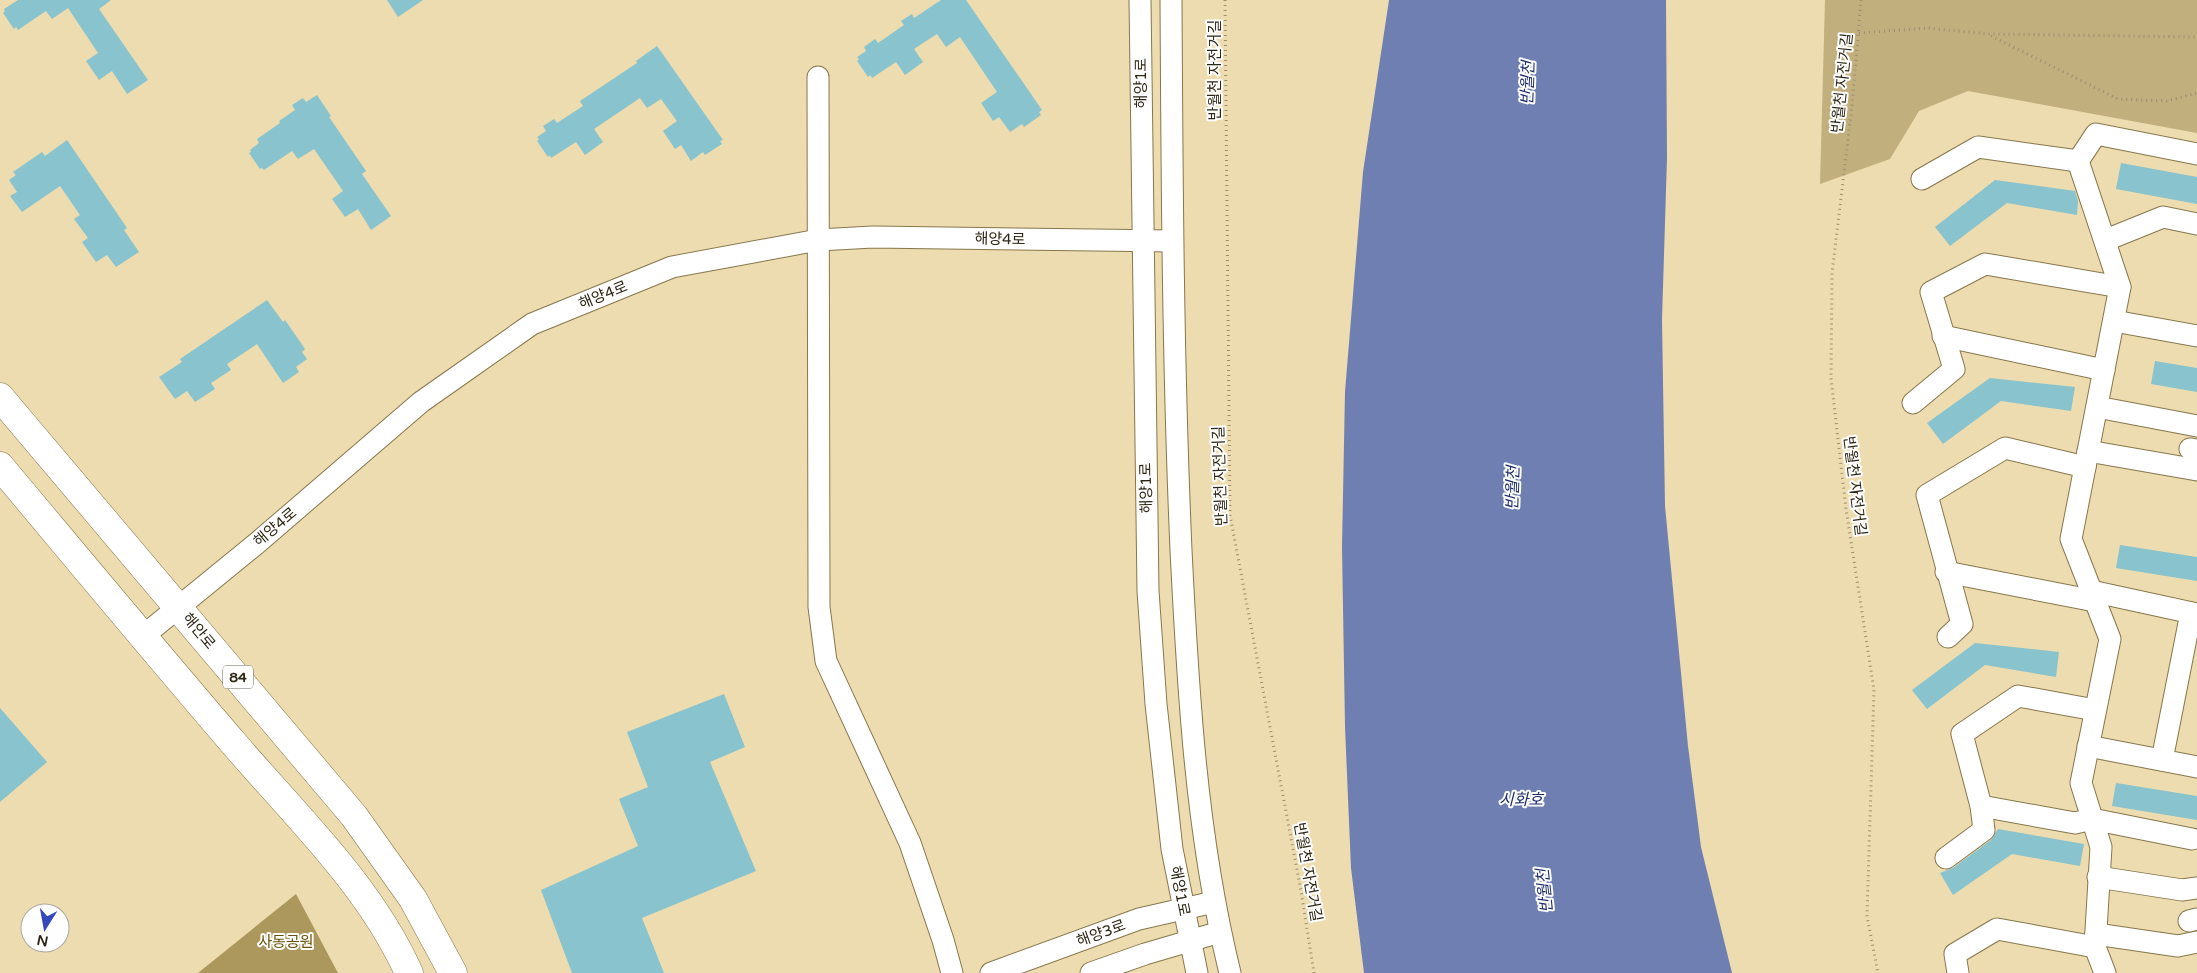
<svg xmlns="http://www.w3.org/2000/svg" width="2197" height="973" font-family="'Varela Round','Noto Sans KR',sans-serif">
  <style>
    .green { fill: #c1af7e }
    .forest { fill: #ac975d }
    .water { fill: #6f7fb2 }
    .building { fill: #88c3ce }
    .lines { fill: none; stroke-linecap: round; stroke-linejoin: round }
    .minor-casing { stroke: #86774c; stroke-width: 23 }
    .major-casing { stroke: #86774c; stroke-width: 29 }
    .path { stroke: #9a8e6d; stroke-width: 3; stroke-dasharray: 1 4; stroke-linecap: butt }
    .minor { stroke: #fff; stroke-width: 21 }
    .major { stroke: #fff; stroke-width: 28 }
    .labels { text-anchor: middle; stroke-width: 4; stroke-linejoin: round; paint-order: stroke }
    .shield { fill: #fefefe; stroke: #6c685b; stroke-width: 1 }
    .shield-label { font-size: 14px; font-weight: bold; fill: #2d2715 }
    .street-label { font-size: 15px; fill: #2d2715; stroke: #fefefe }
    .park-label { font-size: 15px; fill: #675206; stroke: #fefefe }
    .water-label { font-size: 16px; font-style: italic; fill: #1f2c6b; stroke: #fefefe }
  </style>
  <rect width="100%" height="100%" fill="#eddcaf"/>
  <polygon class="green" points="1825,0 2197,0 2197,133 1968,91 1919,111 1890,159 1820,184"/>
  <polygon class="forest" points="296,894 338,973 198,973"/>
  <polygon class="water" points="1389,0 1666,0 1667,158 1662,320 1665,506 1688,746 1701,847 1732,973 1364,973 1351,868 1345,727 1342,547 1345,392 1363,172"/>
  <g class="building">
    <polygon points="18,0 111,0 99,9 148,80 127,94 112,71 99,80 86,61 98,53 68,8 52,19 46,11 18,30 16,27 14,29 3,13 5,11 4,9"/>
    <polygon points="387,0 423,0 398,17"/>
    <polygon points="941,0 966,0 1042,110 1039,112 1041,115 1024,127 1022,124 1010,132 999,117 993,121 981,103 997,92 960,37 946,47 937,34 914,49 923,62 905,75 896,62 872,78 870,75 868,77 857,61 859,59 857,57 866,51 864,47 875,39 878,43 904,25 901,21 912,14 914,18"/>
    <polygon points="657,46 723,140 720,141 722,144 705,155 703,152 691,161 681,145 675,149 663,131 677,121 661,99 647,108 640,98 594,129 603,142 585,155 576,142 551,158 550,155 548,157 537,141 539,139 537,137 546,131 543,126 554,119 557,123 583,106 580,101 637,63 636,61"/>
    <polygon points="317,95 331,116 329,117 366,171 362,174 391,216 371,230 358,209 345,217 332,199 343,191 314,149 298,159 292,151 264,170 262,168 260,169 249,153 251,152 250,150 259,143 257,139 280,123 279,121 295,110 292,105 303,98 306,102"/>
    <polygon points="67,140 127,228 124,230 139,252 116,267 107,255 96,262 82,242 88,238 74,219 80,215 60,186 22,212 10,196 17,192 9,180 16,175 13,172 42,152 45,156"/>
    <polygon points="2121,163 2197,177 2197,204 2116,189"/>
    <polygon points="1995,180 2075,191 2078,201 2077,215 2007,203 1950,246 1935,227"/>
    <polygon points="267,300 283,322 285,320 305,349 302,352 307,359 296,367 299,372 283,383 257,344 227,364 231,370 211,383 215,389 195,402 187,391 175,399 159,377 182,362 180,359"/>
    <polygon points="2155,361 2197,368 2197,392 2151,384"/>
    <polygon points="1990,378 2075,387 2071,411 2001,401 1943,444 1927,423"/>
    <polygon points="2120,545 2197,557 2197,581 2116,568"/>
    <polygon points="1975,643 2059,652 2056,677 1985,665 1927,709 1912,690"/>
    <polygon points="724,694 745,747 710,762 756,871 642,918 664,973 572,973 541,890 638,846 619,799 648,787 627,732"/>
    <polygon points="0,708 47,762 0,802"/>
    <polygon points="2116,783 2197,796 2197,820 2112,806"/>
    <polygon points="1998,829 2084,844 2080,866 2012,854 1953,895 1940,873 1953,868 1991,840"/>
  </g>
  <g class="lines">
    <defs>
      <g id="minor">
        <polyline points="1140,0 1148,591 1156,704 1172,849 1197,973"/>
        <path d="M1171,0C1172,183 1173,367 1181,550C1188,692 1196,834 1230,973"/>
        <polyline points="818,77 819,607 826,661 910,843 943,940 952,973"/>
        <polyline points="2078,161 2120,287 2071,539 2110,639 2081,783 2101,847 2095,947 2105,973"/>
        <polyline points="2078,161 2096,134 2197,154"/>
        <polyline points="1922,179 1978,147 2078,161"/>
        <polyline points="2106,240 2163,217 2197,224"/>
        <polyline points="2114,321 2197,336"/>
        <polyline points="1943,336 2104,370"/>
        <polyline points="1913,403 1954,369 1931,292 1985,264 2120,287"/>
        <polyline points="2097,407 2197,426"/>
        <polyline points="2190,449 2197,450"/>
        <polyline points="2088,451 2197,470"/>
        <polyline points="1946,572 2095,601"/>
        <polyline points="2091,591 2197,614"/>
        <polyline points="142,637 256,544 421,402 532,324 672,267 818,240 873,237 1172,241"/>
        <polyline points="1948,637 1962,624 1927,495 2005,448 2085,467"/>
        <polyline points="2088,746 2197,767"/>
        <polyline points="2162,760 2191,613"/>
        <polyline points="1981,806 2075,823 2092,819 2192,839"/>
        <polyline points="1946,858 1984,830 1981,806 1962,734 2018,696 2095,710"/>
        <polyline points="2098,877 2182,890 2197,888"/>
        <polyline points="2189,921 2197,919"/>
        <polyline points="2096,934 2178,946 2197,942"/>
        <polyline points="991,973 1139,919 1214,902"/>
        <polyline points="1091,973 1145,954 1220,932"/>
        <polyline points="1958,973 1955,954 1997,929 2095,947"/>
      </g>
      <g id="major">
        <polyline points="0,397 354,816 413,899 453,973"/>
        <path d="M0,466C78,559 156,653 236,746C297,817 370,886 409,973"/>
      </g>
    </defs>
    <use href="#minor" class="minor-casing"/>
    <use href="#major" class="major-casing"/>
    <g class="path">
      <polyline points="1225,0 1230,515 1301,891 1314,973"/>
      <polyline points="1861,0 1852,106 1832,273 1831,378 1846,509 1874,690 1867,916 1878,973"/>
      <polyline points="1859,33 1928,28 1989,34 2197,37"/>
      <polyline points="1991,36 2118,99 2167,101 2197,93"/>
    </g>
    <use href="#minor" class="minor"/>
    <use href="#major" class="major"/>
  </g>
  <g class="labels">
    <rect class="shield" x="223" y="665.5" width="30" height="23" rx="4"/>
    <g class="shield-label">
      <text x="238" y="682">84</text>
    </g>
    <g class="street-label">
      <text transform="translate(1215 70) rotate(-90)" y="5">반월천 자전거길</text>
      <text transform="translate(1141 83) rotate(-90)" y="5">해양1로</text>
      <text transform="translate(1842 83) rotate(-84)" y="5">반월천 자전거길</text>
      <text transform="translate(1000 239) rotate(1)" y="5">해양4로</text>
      <text transform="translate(603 295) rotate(-22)" y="5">해양4로</text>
      <text transform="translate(1220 476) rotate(-92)" y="5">반월천 자전거길</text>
      <text transform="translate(1855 486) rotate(83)" y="5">반월천 자전거길</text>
      <text transform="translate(1146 488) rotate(-91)" y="5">해양1로</text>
      <text transform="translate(275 527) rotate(-40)" y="5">해양4로</text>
      <text transform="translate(199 631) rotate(50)" y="5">해안로</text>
      <text transform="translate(1308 872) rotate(80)" y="5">반월천 자전거길</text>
      <text transform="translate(1180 891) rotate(79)" y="5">해양1로</text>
      <text transform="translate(1101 933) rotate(-20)" y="5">해양3로</text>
    </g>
    <g class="park-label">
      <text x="286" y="947">사동공원</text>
    </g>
    <g class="water-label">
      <text transform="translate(1527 83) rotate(-88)" y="6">반월천</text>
      <text transform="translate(1512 488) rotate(-88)" y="6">반월천</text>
      <text x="1521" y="805">시화호</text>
      <text transform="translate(1544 891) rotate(-96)" y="6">반월천</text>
    </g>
  </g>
  <g transform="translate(45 928) rotate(191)"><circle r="24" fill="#fefefe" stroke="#aaa8a1"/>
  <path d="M0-4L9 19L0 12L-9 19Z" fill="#3548ba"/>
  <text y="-8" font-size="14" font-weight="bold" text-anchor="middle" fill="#2d2715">N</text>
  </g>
</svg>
